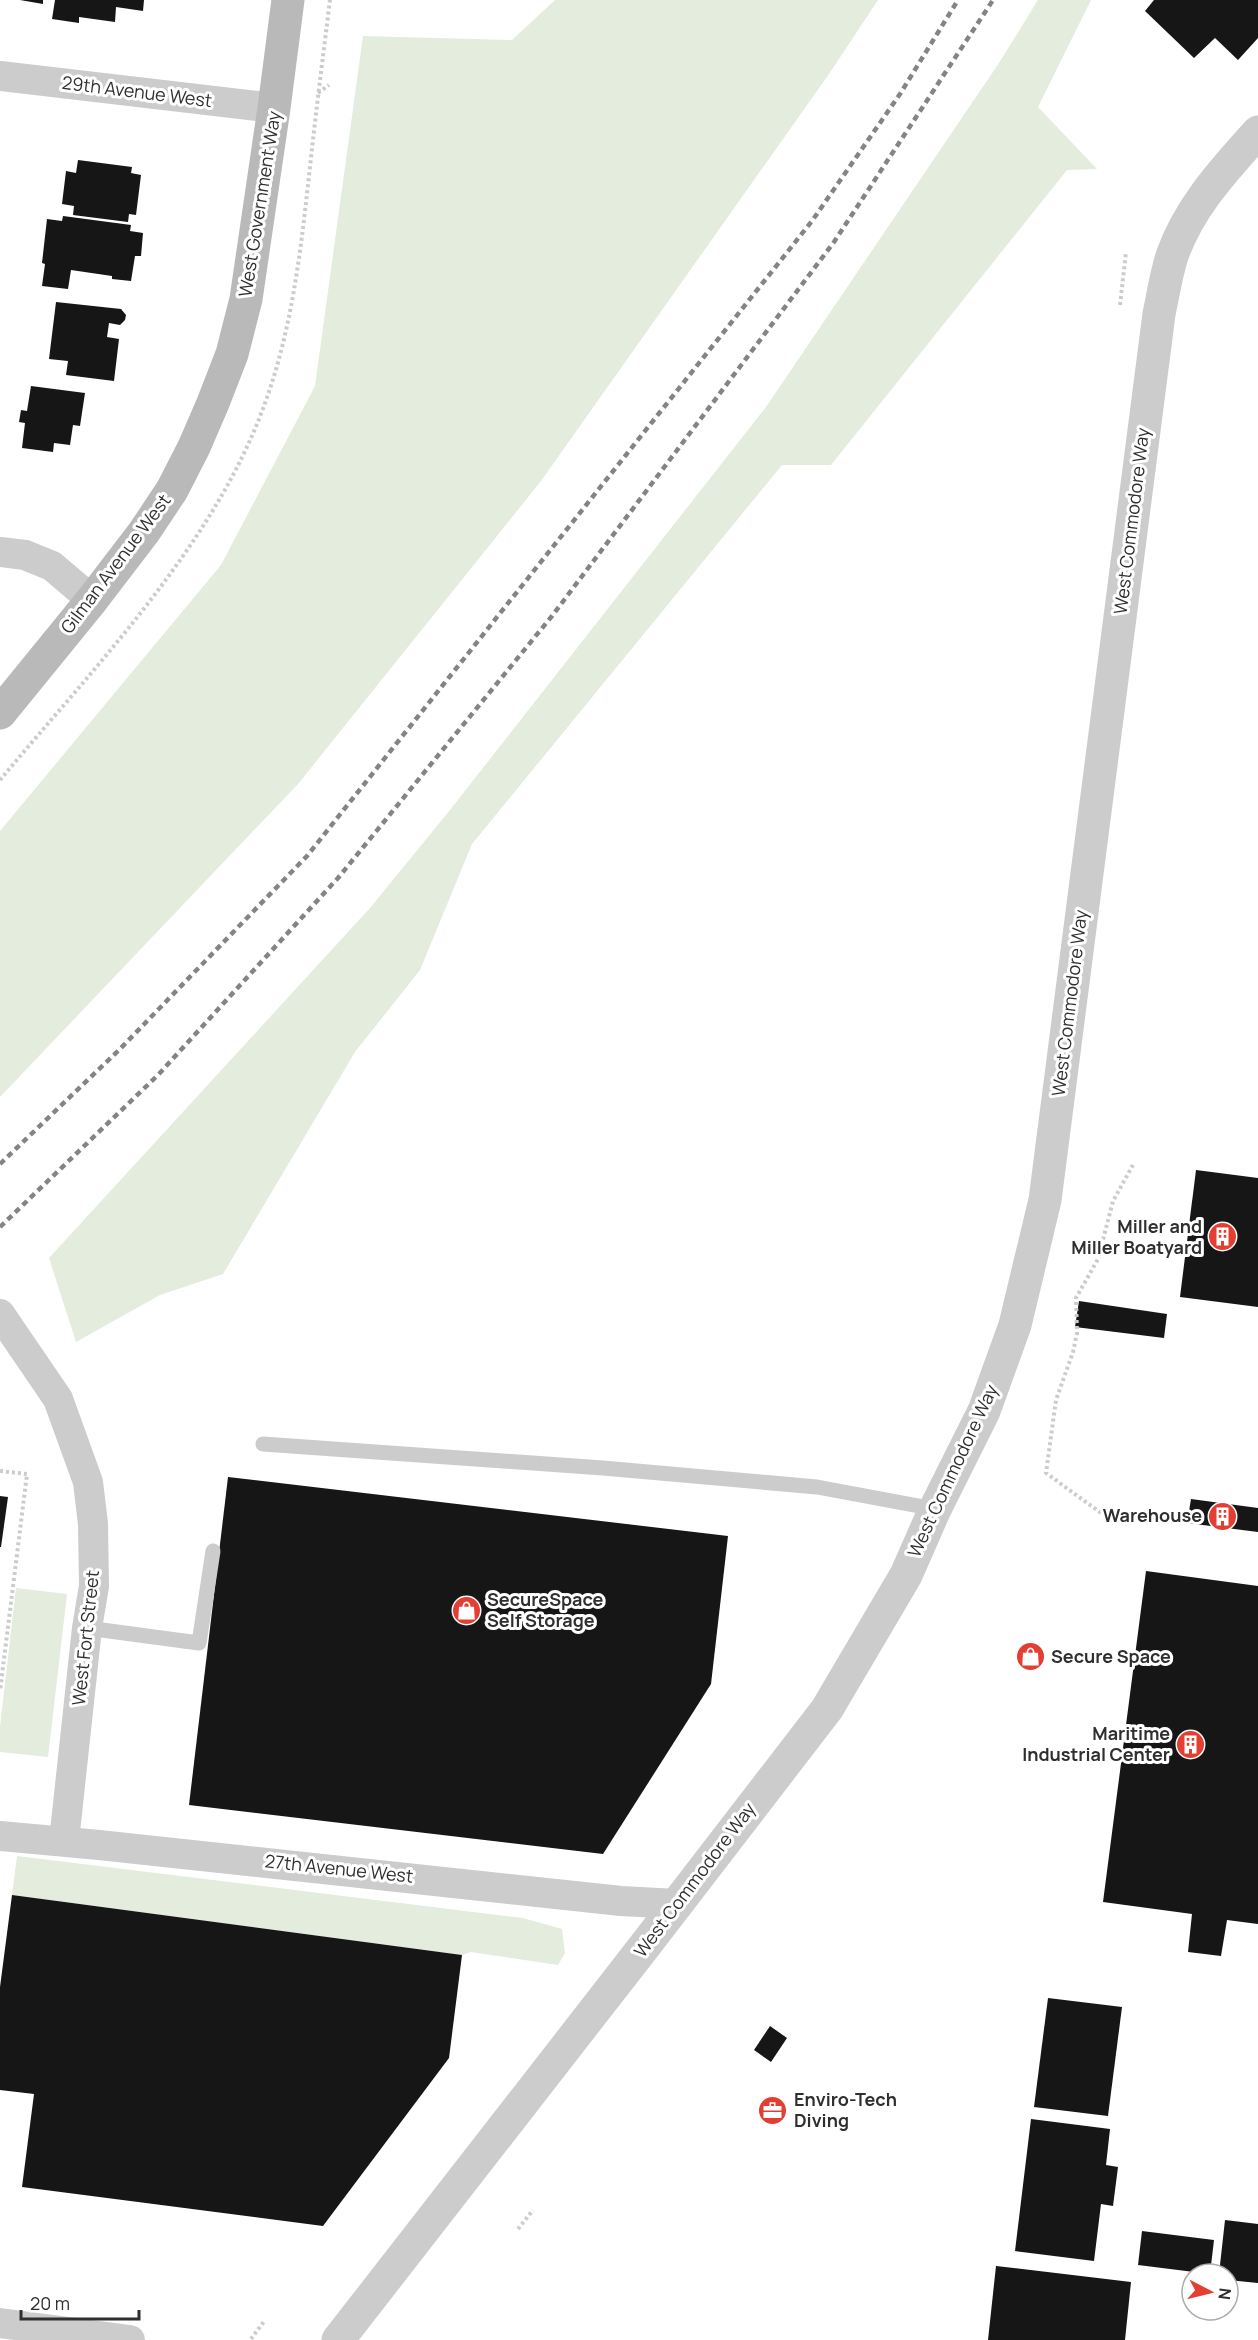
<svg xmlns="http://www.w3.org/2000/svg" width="1258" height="2340" font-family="Manrope,sans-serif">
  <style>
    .green { fill: #e3ecdd }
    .building { fill: #161616 }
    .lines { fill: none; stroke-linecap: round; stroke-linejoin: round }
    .path { stroke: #ccc; stroke-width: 4; stroke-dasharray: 3 3; stroke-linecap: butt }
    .service { stroke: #ccc; stroke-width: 15 }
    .minor { stroke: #ccc; stroke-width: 30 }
    .tertiary { stroke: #ccc; stroke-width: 33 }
    .secondary { stroke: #b9b9b9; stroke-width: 33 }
    .rail { stroke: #848484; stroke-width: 4.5; stroke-dasharray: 6 4.5; stroke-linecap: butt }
    .labels { text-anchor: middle; stroke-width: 6; stroke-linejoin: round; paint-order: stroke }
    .street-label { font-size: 18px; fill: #2f2f2f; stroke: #fff }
    .poi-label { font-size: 18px; font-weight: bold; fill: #2f2f2f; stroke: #fff; text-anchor: end }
  </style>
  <rect width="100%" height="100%" fill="#fff"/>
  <g class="green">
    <polygon points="555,0 878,0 829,74 541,481 298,784 0,1097 0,831 221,565 315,386 363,36 512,40"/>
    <polygon points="1038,0 1091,0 1038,107 1097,169 1067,170 831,465 782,465 472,844 420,970 355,1052 223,1274 160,1295 76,1342 49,1258 370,908 450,810 766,407 999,63"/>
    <polygon points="16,1588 67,1594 48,1757 0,1752 0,1727"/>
    <polygon points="17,1856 523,1918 562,1929 565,1953 558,1965 471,1952 462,1955 12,1895"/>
  </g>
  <g class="building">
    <polygon points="20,0 43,0 43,4"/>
    <polygon points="55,0 144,0 143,11 116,7 115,22 79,17 79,23 52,19"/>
    <polygon points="1154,0 1258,0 1258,38 1238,60 1215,38 1194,58 1145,11"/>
    <polygon points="78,160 132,167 131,173 141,175 136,215 129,214 128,222 73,215 74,206 62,204 66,171 76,173"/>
    <polygon points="63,216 131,225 130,231 143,233 141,256 135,256 131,281 112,279 112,276 71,270 68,289 42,286 45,264 42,263 47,219 62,221"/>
    <polygon points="56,302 121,309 126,315 125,320 120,325 109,323 107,337 119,339 114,381 66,375 68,361 49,359"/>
    <polygon points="31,386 85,393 80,426 73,425 70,445 54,443 53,452 22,448 25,423 19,422 21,410 27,411"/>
    <polygon points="1196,1170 1258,1178 1258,1307 1180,1297"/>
    <polygon points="1079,1301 1167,1314 1164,1338 1075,1327"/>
    <polygon points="228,1477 728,1536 711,1684 603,1854 189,1805"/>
    <polygon points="0,1496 8,1497 1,1547 0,1547"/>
    <polygon points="1191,1499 1258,1508 1258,1532 1187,1523"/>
    <polygon points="1146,1571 1258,1586 1258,1924 1227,1920 1221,1956 1188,1952 1192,1914 1103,1902"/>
    <polygon points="12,1895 462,1955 449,2058 323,2226 22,2187 34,2094 0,2090 0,1987"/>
    <polygon points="1048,1998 1122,2007 1108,2116 1034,2107"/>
    <polygon points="770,2026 787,2038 771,2062 754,2050"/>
    <polygon points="1031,2119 1110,2129 1106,2165 1118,2167 1113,2206 1101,2204 1094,2261 1015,2251"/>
    <polygon points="1225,2220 1258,2224 1258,2283 1228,2280 1228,2274 1219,2274"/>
    <polygon points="1142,2231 1214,2240 1210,2274 1138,2265"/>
    <polygon points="996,2266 1131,2282 1125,2340 988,2340"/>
  </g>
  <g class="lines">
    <g class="path">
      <polyline points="318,93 329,85"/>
      <polyline points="1120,305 1126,252"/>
      <path d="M0,780C95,666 215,544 265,403C293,326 301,247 310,167C316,111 323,56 330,0"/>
      <polyline points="0,1471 27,1474 0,1691"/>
      <polyline points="1101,1513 1046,1473 1056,1400 1073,1352 1077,1333 1076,1298 1098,1259 1113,1201 1134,1163"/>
      <polyline points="518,2229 533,2210"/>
      <polyline points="251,2339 265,2320"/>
    </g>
    <g class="service">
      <polyline points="263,1444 603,1468 817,1487 935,1509"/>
      <polyline points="87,1628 199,1643 213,1551"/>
    </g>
    <g class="minor">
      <polyline points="0,76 274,108"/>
      <polyline points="0,552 25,555 52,566 92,600"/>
      <polyline points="0,1314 58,1399 88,1482 93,1524 94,1586 87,1628 64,1841"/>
      <polyline points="0,1836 99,1845 621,1901 677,1904"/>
      <polyline points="0,2323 130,2340"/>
    </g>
    <path class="tertiary" d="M338,2340L643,1948L827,1709L906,1575L935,1509L984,1411L1015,1325L1045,1200L1159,314C1163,295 1166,275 1172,256C1189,207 1224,170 1258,132"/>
    <polyline class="secondary" points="0,713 92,600 144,532 172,490 194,447 213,403 232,354 246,299 274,108 288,0"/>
    <g class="rail">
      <polyline points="0,1164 120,1049 307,856 812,221 900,94 958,0"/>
      <polyline points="0,1227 158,1075 338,878 552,616 834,242 993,0"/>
    </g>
  </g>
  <defs>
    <symbol id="building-disc" viewBox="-11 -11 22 22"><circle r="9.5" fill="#e43e33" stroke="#fff"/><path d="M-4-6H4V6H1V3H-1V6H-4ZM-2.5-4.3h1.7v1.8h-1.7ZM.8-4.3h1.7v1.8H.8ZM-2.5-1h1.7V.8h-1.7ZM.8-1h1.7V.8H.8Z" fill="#fff"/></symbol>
    <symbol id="shop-disc" viewBox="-11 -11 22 22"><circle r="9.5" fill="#e43e33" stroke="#fff"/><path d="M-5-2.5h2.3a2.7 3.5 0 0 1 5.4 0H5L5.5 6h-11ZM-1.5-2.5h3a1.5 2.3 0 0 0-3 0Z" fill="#fff"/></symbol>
    <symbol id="office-disc" viewBox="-11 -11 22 22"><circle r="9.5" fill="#e43e33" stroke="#fff"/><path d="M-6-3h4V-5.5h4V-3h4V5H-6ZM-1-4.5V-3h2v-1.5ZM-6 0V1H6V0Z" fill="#fff"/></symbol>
  </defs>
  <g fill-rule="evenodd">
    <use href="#building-disc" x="1206" y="1220" width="33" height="33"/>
    <use href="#building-disc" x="1206" y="1500" width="33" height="33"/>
    <use href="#shop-disc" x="450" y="1594" width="33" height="33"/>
    <use href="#shop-disc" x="1014" y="1640" width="33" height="33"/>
    <use href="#building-disc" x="1174" y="1728" width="33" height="33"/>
    <use href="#office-disc" x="756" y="2094" width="33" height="33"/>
  </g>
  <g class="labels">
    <g class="street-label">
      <text transform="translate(137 92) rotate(7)" y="6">29th Avenue West</text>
      <text transform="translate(260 204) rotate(-81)" y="6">West Government Way</text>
      <text transform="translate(1132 521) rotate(-83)" y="6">West Commodore Way</text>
      <text transform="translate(116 564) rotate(-53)" y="6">Gilman Avenue West</text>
      <text transform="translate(1070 1003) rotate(-83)" y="6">West Commodore Way</text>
      <text transform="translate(953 1471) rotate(-65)" y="6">West Commodore Way</text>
      <text transform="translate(86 1638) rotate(-84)" y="6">West Fort Street</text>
      <text transform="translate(339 1869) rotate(6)" y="6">27th Avenue West</text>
      <text transform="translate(695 1880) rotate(-53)" y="6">West Commodore Way</text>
    </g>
    <g class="poi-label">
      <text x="1202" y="1233">Miller and<tspan x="1202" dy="21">Miller Boatyard</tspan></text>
      <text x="1202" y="1522">Warehouse</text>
      <text x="487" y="1606" text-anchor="start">SecureSpace<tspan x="487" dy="21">Self Storage</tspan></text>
      <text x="1051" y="1663" text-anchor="start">Secure Space</text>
      <text x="1170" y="1740">Maritime<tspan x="1170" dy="21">Industrial Center</tspan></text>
      <text x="794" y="2106" text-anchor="start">Enviro-Tech<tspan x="794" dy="21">Diving</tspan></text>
    </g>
  </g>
  <g transform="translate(1210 2292) rotate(97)"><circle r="28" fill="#ffffff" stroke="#acacac" stroke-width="1.5"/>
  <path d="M0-4.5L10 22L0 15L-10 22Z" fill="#e43e33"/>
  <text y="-9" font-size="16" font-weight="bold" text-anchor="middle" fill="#2f2f2f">N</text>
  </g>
  <path d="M21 2310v9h118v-9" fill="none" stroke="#2f2f2f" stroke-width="3"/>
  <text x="30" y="2310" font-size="18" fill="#2f2f2f" stroke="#ffffff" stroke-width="4.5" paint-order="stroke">20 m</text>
</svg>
